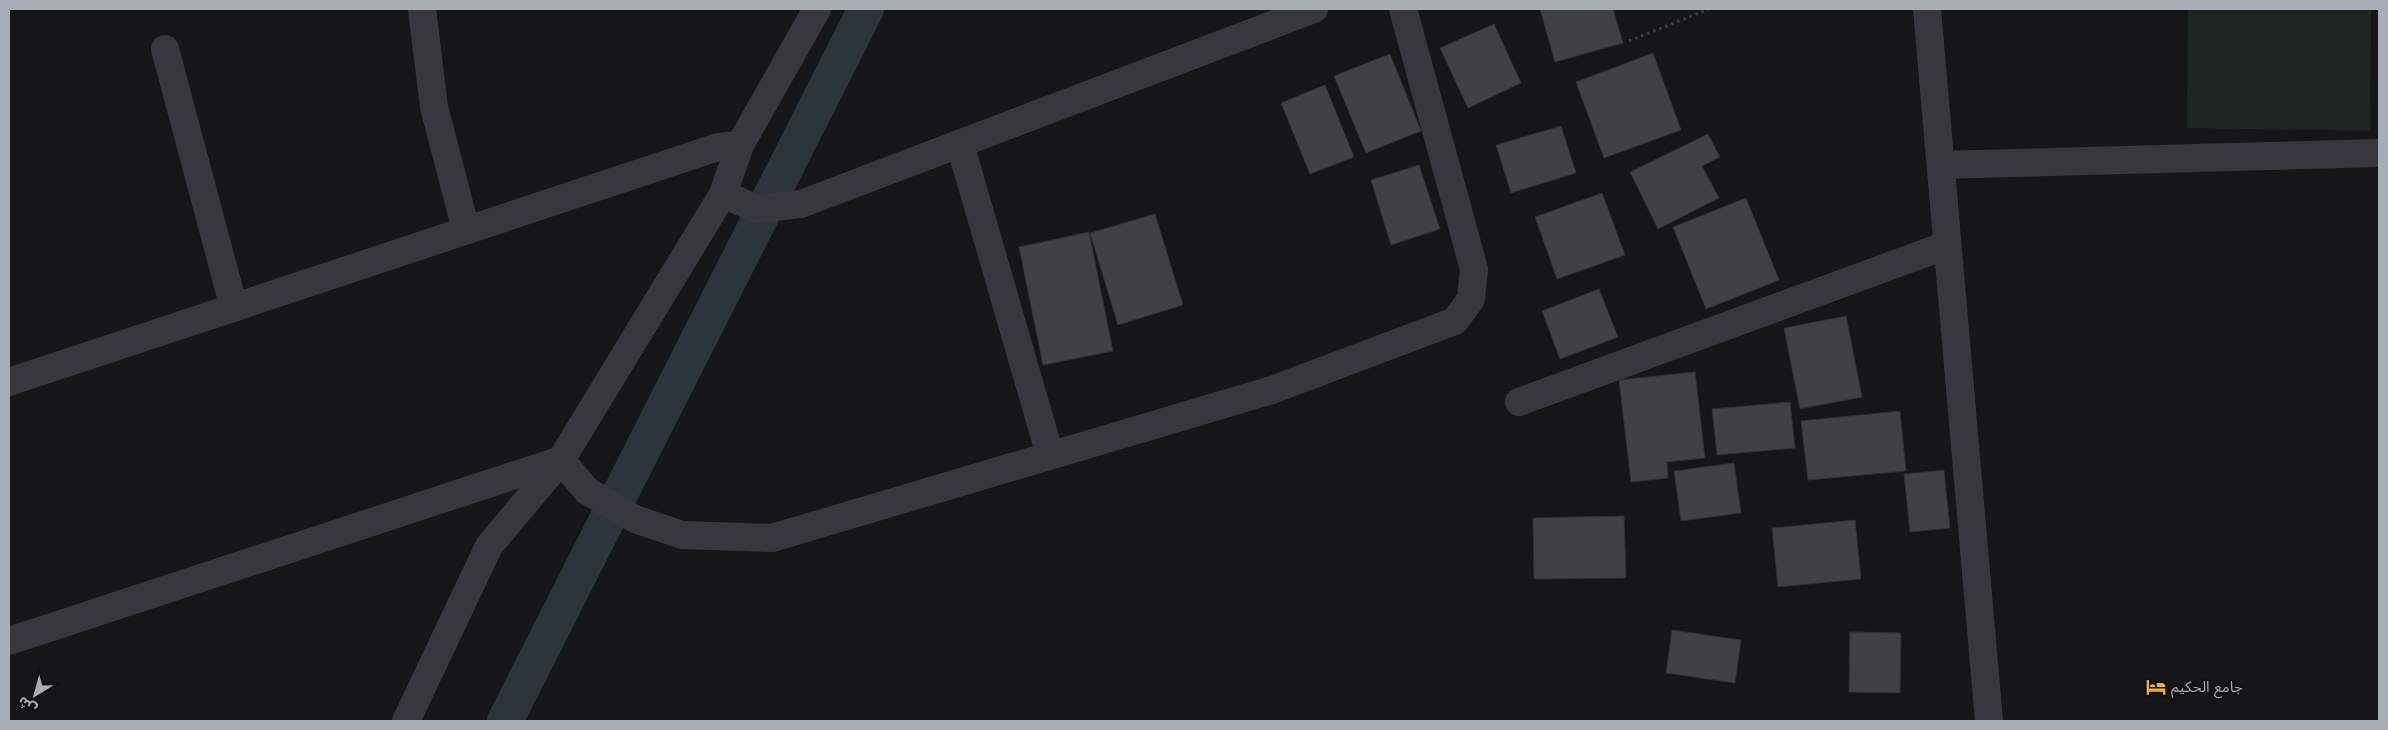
<svg xmlns="http://www.w3.org/2000/svg" width="2388" height="730" font-family="Inter,'Noto Sans Arabic',sans-serif">
  <style>
    .green { fill: #1e261f }
    .lines { fill: none; stroke-linecap: round; stroke-linejoin: round }
    .canal { stroke: #2c353c; stroke-width: 36 }
    .building { fill: #404145; stroke: #303034 }
    .path { stroke: #3d3f44; stroke-width: 3; stroke-dasharray: 2.5 4; stroke-linecap: butt }
    .minor { stroke: #37383d; stroke-width: 28 }
    .labels { text-anchor: middle; stroke-width: 4.5; stroke-linejoin: round; paint-order: stroke }
    .poi-label { font-size: 15px; fill: #a8adb8; stroke: #111113; text-anchor: start }
  </style>
  <rect width="100%" height="100%" fill="#161618"/>
  <polygon class="green" points="2188,9 2371,9 2370,131 2187,128"/>
  <g class="lines">
    <polyline class="canal" points="505,721 866,9"/>
  </g>
  <g class="building">
    <polygon points="1540,9 1613,9 1623,43 1555,62"/>
    <polygon points="1494,24 1521,83 1468,108 1440,48"/>
    <polygon points="1653,53 1681,130 1604,158 1576,82"/>
    <polygon points="1390,54 1421,131 1366,153 1334,76"/>
    <polygon points="1325,85 1354,157 1310,174 1281,103"/>
    <polygon points="1561,126 1576,173 1511,193 1496,145"/>
    <polygon points="1708,134 1720,157 1702,166 1719,198 1658,229 1630,172"/>
    <polygon points="1419,165 1440,229 1391,245 1371,180"/>
    <polygon points="1602,193 1625,255 1557,279 1535,217"/>
    <polygon points="1746,198 1779,280 1706,309 1673,227"/>
    <polygon points="1155,214 1183,305 1118,325 1090,233"/>
    <polygon points="1089,232 1113,351 1043,365 1019,247"/>
    <polygon points="1599,289 1618,337 1560,359 1542,311"/>
    <polygon points="1846,316 1862,397 1800,409 1784,328"/>
    <polygon points="1695,372 1705,458 1667,462 1668,478 1631,482 1619,380"/>
    <polygon points="1790,402 1795,448 1717,455 1712,409"/>
    <polygon points="1900,411 1906,471 1808,480 1801,421"/>
    <polygon points="1734,463 1741,513 1681,521 1674,471"/>
    <polygon points="1944,470 1950,528 1910,532 1904,474"/>
    <polygon points="1624,516 1626,578 1534,579 1533,518"/>
    <polygon points="1855,520 1861,579 1778,587 1772,528"/>
    <polygon points="1672,630 1741,640 1735,683 1666,673"/>
    <polygon points="1850,632 1901,633 1900,693 1849,692"/>
  </g>
  <g class="lines">
    <polyline class="path" points="1629,41 1709,9"/>
    <g class="minor">
      <polyline points="422,9 434,107 466,230"/>
      <polyline points="1927,9 1989,721"/>
      <polyline points="165,49 234,308"/>
      <polyline points="960,144 1050,455"/>
      <polyline points="1941,165 2379,153"/>
      <polyline points="723,194 740,145 817,9"/>
      <polyline points="9,382 718,147 740,145"/>
      <polyline points="1519,402 1947,245"/>
      <polyline points="9,641 561,460 587,491 635,519 682,535 772,538 1272,390 1455,321 1471,299 1474,269 1403,9"/>
      <polyline points="406,721 489,546 561,460 723,194 757,209 801,204 1314,9"/>
    </g>
  </g>
  <defs>
    <symbol id="hotel-bare" viewBox="-9 -9 18 18"><path d="M-6-4.5h1.5V1H6V5H4.5V3h-9V5H-6ZM-4 0a1.8 1.8 0 1 1 3.6 0ZM.5 0V-2.5h3Q6-2.5 6 0Z" fill="#f2b134" stroke="#111113" stroke-width="2.5" paint-order="stroke"/></symbol>
  </defs>
  <g fill-rule="evenodd">
    <use href="#hotel-bare" x="2142" y="673" width="28" height="28"/>
  </g>
  <g class="labels">
    <g class="poi-label">
      <text x="2171" y="692">جامع الحكيم</text>
    </g>
  </g>
  <rect width="2388" height="730" fill="none" stroke="#a8adb8" stroke-width="20"/>
  <g transform="translate(35 695) rotate(217)" stroke="#111113" stroke-width="4" paint-order="stroke">
  <path d="M0-4L9 19L0 12L-9 19Z" fill="#a8adb8"/>
  <text y="-8" font-size="14" font-weight="bold" text-anchor="middle" fill="#a8adb8">ش</text>
  </g>
</svg>
